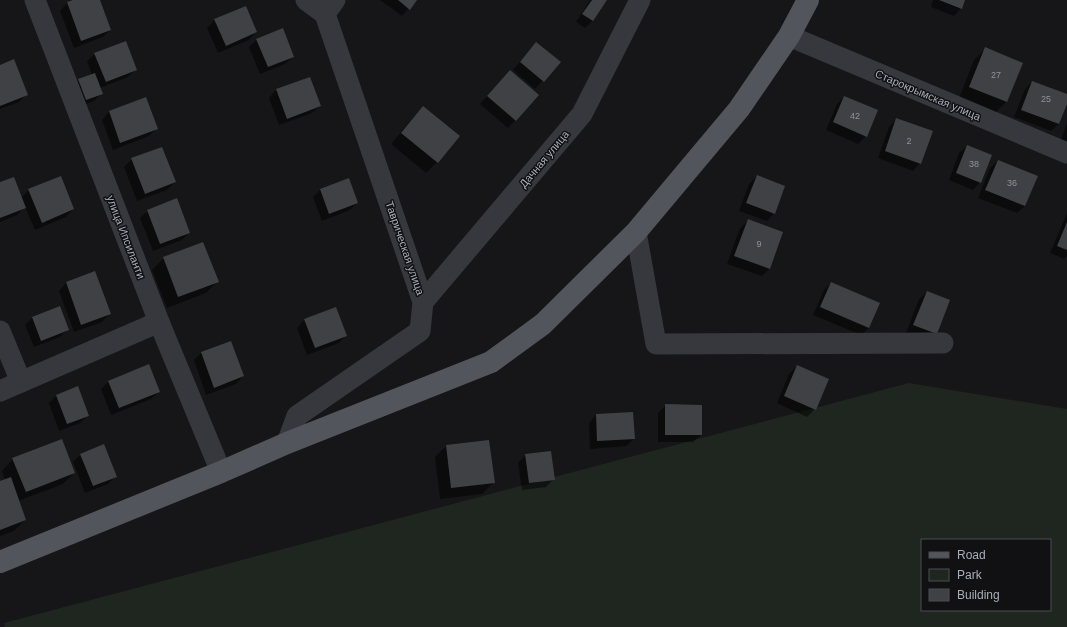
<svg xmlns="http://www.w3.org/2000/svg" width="1067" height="627" font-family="Helvetica,sans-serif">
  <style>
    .green { fill: #1e261f; fill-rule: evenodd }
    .shadow { fill: #0007 }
    .building { fill: #404145 }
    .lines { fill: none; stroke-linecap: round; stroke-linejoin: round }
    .minor { stroke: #37383d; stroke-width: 21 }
    .major { stroke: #53555c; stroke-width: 22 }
    .labels { text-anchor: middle; stroke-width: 3; stroke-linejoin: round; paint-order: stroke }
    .number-label { font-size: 9px; fill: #8e929b }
    .street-label { font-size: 11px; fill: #a8adb8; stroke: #111113 }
  </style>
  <rect width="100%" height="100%" fill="#161618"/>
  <path class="green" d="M909,383L1067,409V627H5L4,623ZM922,540H1050V610H922Z"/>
  <g class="shadow">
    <polygon points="76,0 99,0 110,30 103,37 74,48 60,11 67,3"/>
    <polygon points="380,0 416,0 402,16"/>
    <polygon points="590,0 606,0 593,20 585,28 576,22"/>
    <polygon points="933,0 964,0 961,8 954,16 931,7"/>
    <polygon points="215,20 256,32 249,40 218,53 207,28"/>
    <polygon points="257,39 293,57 285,64 260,74 249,47"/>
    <polygon points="536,43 559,62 535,89 513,70"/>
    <polygon points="985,49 1006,102 995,113 959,98 974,60"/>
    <polygon points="95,54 136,69 128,77 100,88 102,93 94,101 78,107 71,87 78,80 92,75 87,61"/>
    <polygon points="0,66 27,94 19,102 0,109"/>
    <polygon points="510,71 537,96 508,128 480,104"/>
    <polygon points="1032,82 1067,95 1067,101 1059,124 1051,131 1014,117 1025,89"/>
    <polygon points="276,90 320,106 312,113 279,125 269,98"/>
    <polygon points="844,97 866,136 858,144 826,130 837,104"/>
    <polygon points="145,99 156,129 149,136 113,150 102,120 109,112"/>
    <polygon points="423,107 437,162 426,173 391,144 412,119"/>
    <polygon points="896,119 920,163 913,171 878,158 889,127"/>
    <polygon points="1067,123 1067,146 1060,143"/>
    <polygon points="967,146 980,182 973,190 949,180 959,153"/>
    <polygon points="132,159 175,182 167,190 137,201 124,167"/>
    <polygon points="998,161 1025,206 1017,213 978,198 990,168"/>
    <polygon points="757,176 774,213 767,221 739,211 749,184"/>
    <polygon points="0,183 21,198 29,190 73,209 66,217 35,230 25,207 17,215 0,222"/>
    <polygon points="320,190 357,203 350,210 322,221 313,197"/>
    <polygon points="148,211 189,233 182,240 153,251 140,218"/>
    <polygon points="1067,213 1067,256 1064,259 1050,253"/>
    <polygon points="748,221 769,269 762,276 727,264 740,228"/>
    <polygon points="164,258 217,282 206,293 167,308 152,270"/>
    <polygon points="94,273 109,314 102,322 74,332 59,291 66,283"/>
    <polygon points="831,283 869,328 861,335 813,315 824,290"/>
    <polygon points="927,292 936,334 906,333 919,299"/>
    <polygon points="336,308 346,335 339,343 307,355 297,328 304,320"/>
    <polygon points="32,318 68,329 60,337 34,347 25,325"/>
    <polygon points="231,342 243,376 236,384 206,395 194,360 201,353"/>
    <polygon points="797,366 815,409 807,417 777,403 789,374"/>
    <polygon points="109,381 159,392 151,399 111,415 101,389"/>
    <polygon points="56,396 88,416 80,423 59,431 49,403"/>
    <polygon points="666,405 701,435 693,442 658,442 658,413"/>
    <polygon points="596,415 634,439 626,446 590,449 589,423"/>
    <polygon points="489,441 494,482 482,494 440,499 435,457 446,446"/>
    <polygon points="80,455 116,476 108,484 85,493 73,462"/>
    <polygon points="526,455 553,480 546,487 522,490 518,463"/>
    <polygon points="13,459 74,473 63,484 18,501 25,520 14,531 0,536 0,482 5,480 2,471"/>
  </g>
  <g class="building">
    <polygon points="73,0 100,0 111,30 81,41 67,2"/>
    <polygon points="398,0 417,0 410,10"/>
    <polygon points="592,0 607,0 593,21 582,14"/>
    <polygon points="939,0 965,0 962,9"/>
    <polygon points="246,6 257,32 226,46 214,19"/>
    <polygon points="283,28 294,57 268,67 256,39"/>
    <polygon points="126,41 137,70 106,82 94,53"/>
    <polygon points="536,42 561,62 544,82 520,62"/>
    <polygon points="985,47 1023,63 1007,102 969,87"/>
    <polygon points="14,59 28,95 0,106 0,65"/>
    <polygon points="510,70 539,95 516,121 487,96"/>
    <polygon points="95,73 103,94 86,100 78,79"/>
    <polygon points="310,77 321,106 287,119 276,89"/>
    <polygon points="1032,81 1067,94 1067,104 1059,124 1021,110"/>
    <polygon points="844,96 878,110 867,137 833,122"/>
    <polygon points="146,97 158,129 120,143 109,111"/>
    <polygon points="423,106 460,136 438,163 401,133"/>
    <polygon points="896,118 933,131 921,164 885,151"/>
    <polygon points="967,145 992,155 981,183 956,173"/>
    <polygon points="162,147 176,182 145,194 131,158"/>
    <polygon points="998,160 1038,176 1025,206 985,190"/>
    <polygon points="757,175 785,186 775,214 746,203"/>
    <polygon points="61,176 74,209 42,223 28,189"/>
    <polygon points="14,177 26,208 0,218 0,182"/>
    <polygon points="349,178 358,203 329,214 320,189"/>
    <polygon points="177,198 190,233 160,244 147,210"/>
    <polygon points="748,219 783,232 770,269 734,256"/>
    <polygon points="1067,222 1067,250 1057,246"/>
    <polygon points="203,242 219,282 178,297 163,257"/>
    <polygon points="95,271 111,314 81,325 66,282"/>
    <polygon points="831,282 880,303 869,328 820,307"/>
    <polygon points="927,291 950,300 937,334 913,325"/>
    <polygon points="60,306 69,330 41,341 32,317"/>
    <polygon points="336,307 347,336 315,348 304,319"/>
    <polygon points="231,341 244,376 214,388 201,352"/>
    <polygon points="149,364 160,392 119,408 108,381"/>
    <polygon points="797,365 829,379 816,410 784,396"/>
    <polygon points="78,386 89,416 67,424 56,395"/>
    <polygon points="665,404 702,405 702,435 665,435"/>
    <polygon points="633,412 635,439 597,441 596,414"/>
    <polygon points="62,439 75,473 26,492 12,458"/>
    <polygon points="489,440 495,483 451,488 446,445"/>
    <polygon points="104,444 117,477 93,486 80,454"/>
    <polygon points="551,451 555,480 529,483 525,454"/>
    <polygon points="11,477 26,520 0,530 0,481"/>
  </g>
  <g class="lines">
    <g class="minor">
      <polyline points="35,0 159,322 221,472"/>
      <polyline points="306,0 325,14"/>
      <polyline points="789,36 1067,153"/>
      <polyline points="636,232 656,344 943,343"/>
      <polyline points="423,302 582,114 640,0"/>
      <polyline points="0,331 21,382"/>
      <polyline points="0,391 159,322"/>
      <polyline points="287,443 297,416 420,331 423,302 325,14 335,0"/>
    </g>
    <polyline class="major" points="0,562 221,472 287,443 491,362 543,324 636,232 739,109 789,36 808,0"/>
  </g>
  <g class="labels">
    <g class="number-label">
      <text x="996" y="78">27</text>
      <text x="1046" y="102">25</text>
      <text x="855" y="119">42</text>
      <text x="909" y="144">2</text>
      <text x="974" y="167">38</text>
      <text x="1012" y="186">36</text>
      <text x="759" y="247">9</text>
    </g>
    <g class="street-label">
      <text transform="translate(928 95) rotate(23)" y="4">Старокрымская улица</text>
      <text transform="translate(544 159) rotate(-50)" y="4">Дачная улица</text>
      <text transform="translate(126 237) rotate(69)" y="4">улица Ипсиланти</text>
      <text transform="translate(405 248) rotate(71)" y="4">Таврическая улица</text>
    </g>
  </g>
  <rect x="921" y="539" width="130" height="72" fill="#111113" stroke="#4d4f55"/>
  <rect x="929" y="552" width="20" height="6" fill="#53555c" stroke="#4d4f55"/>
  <text x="957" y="559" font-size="12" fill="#a8adb8">Road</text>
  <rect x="929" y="569" width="20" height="12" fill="#1e261f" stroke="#4d4f55"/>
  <text x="957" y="579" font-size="12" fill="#a8adb8">Park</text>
  <rect x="929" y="589" width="20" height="12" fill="#404145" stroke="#4d4f55"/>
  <text x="957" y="599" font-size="12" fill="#a8adb8">Building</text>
</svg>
